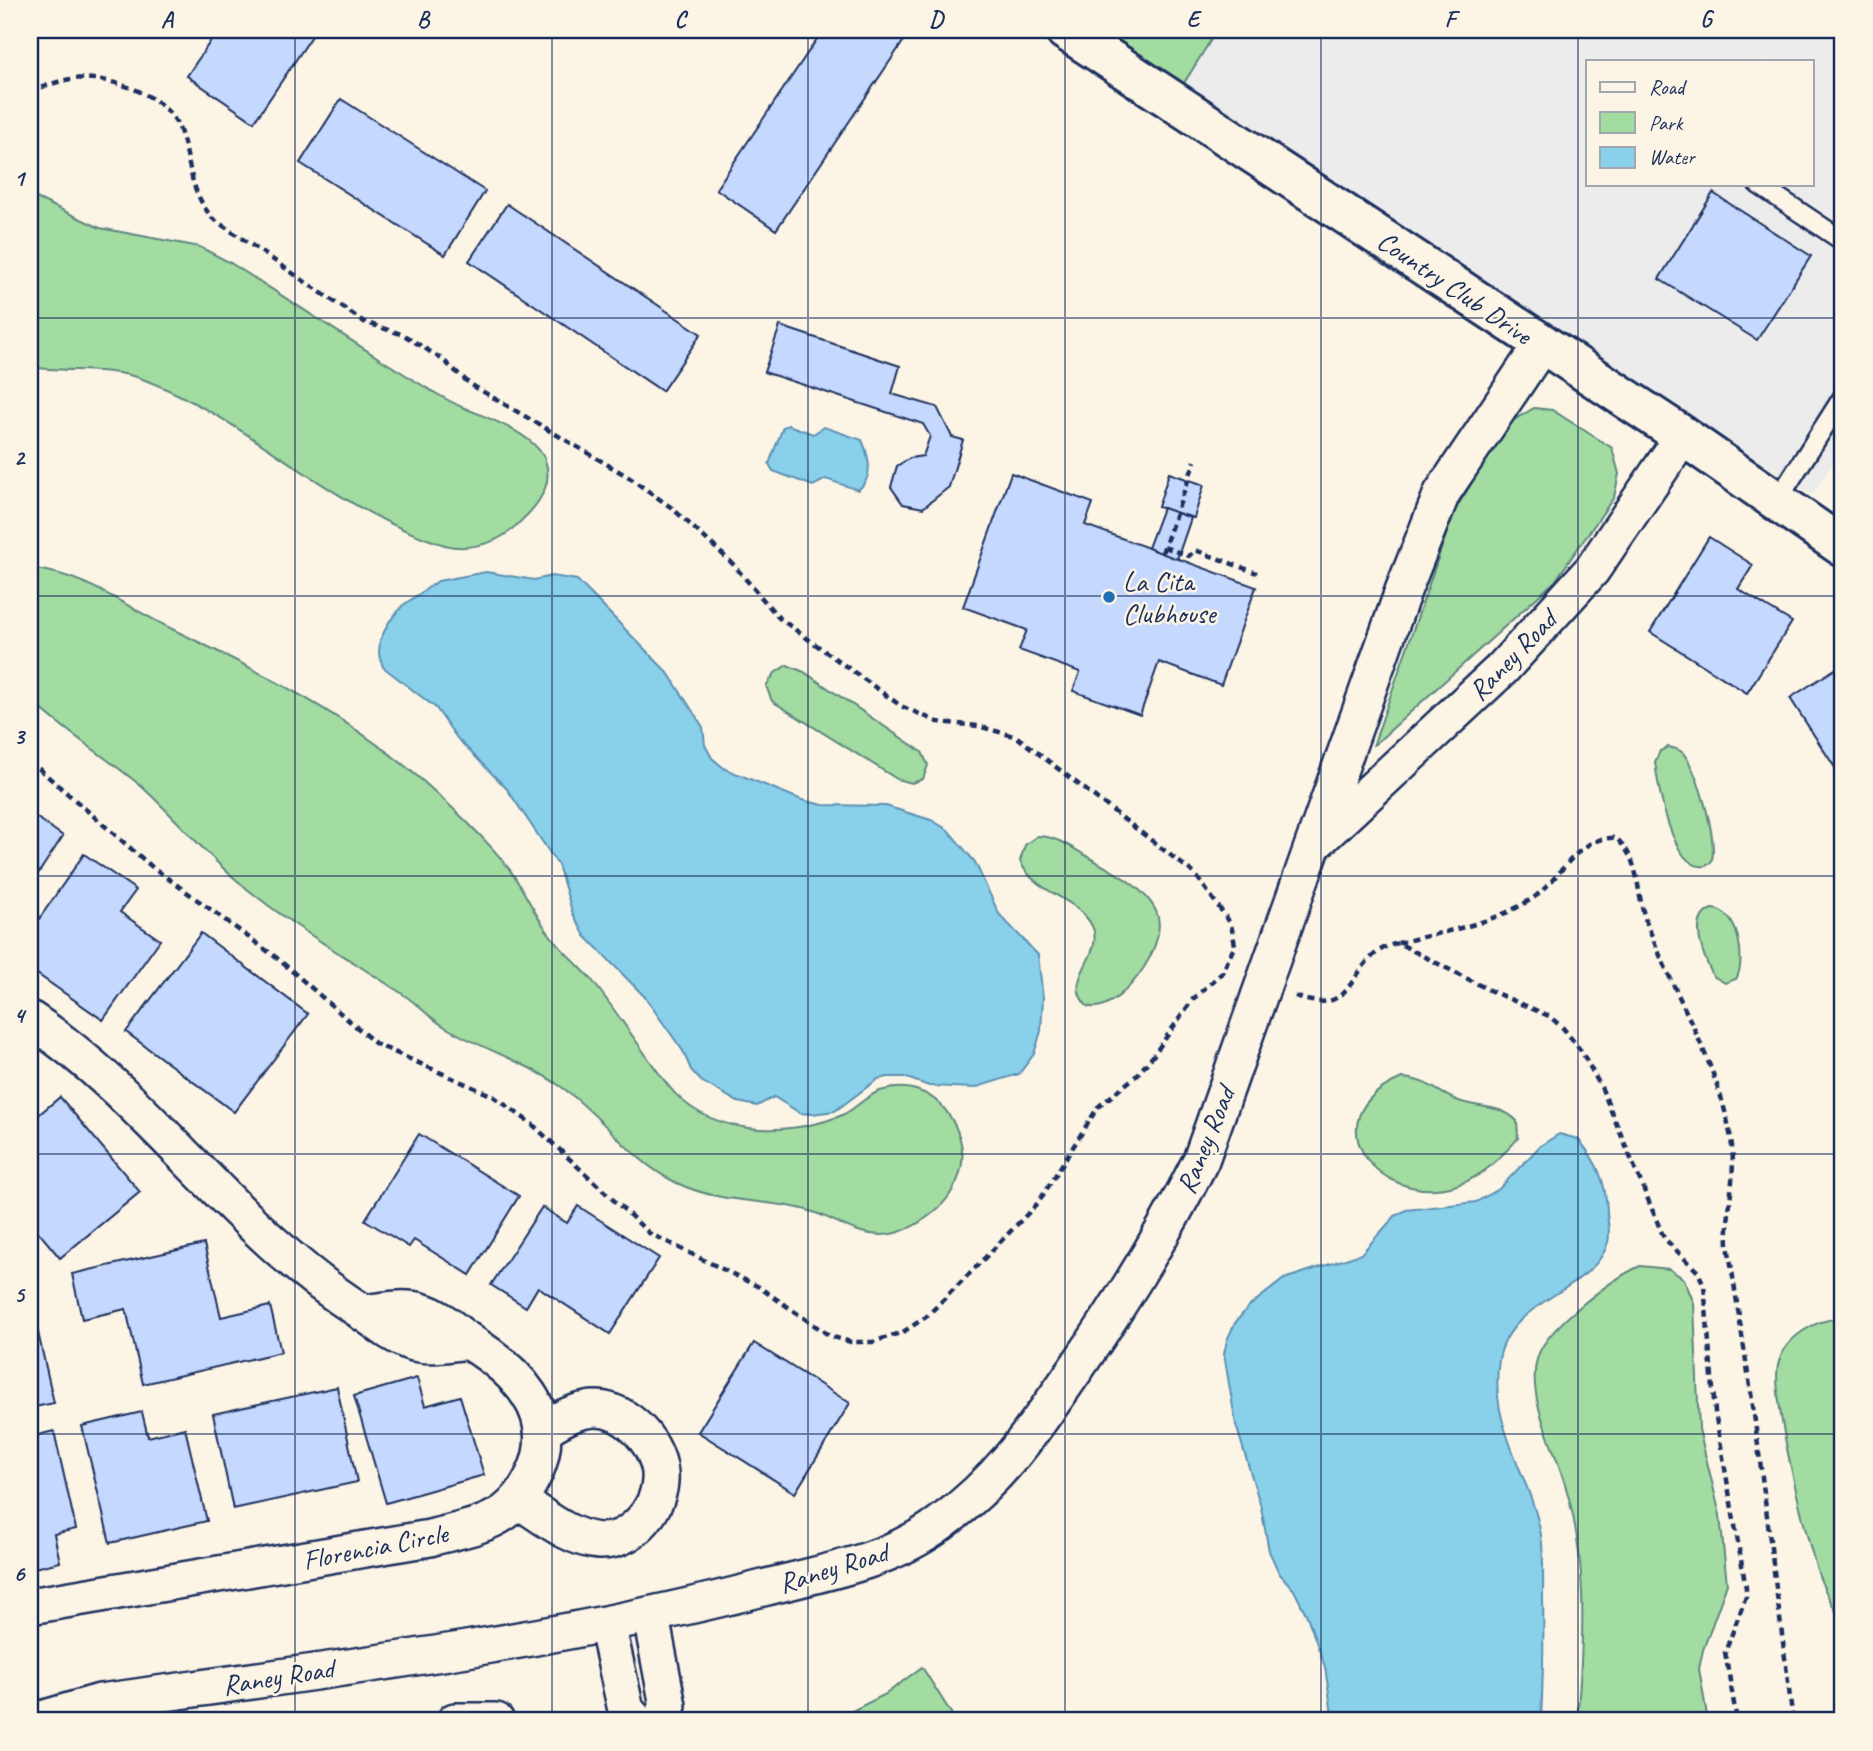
<svg xmlns="http://www.w3.org/2000/svg" width="1873" height="1751" font-family="Caveat,sans-serif">
  <style>
    .built { fill: #ececec; fill-rule: evenodd }
    .green { fill: #a2dca1; stroke: #5e8680; stroke-width: 2 }
    .water { fill: #89d0ea; stroke: #5d90b2; stroke-width: 2 }
    .building { fill: #c5d8fd; stroke: #1b2f5e; stroke-width: 2 }
    .lines { fill: none; stroke-linecap: round; stroke-linejoin: round }
    .lane-casing { stroke: #1b2f5e; stroke-width: 23 }
    .street-casing { stroke: #1b2f5e; stroke-width: 40 }
    .secondary-casing { stroke: #1b2f5e; stroke-width: 44 }
    .path { stroke: #1b2f5e; stroke-width: 4.5; stroke-dasharray: 7 5; stroke-linecap: butt }
    .lane { stroke: #fcf5e5; stroke-width: 18 }
    .street { stroke: #fcf5e5; stroke-width: 35 }
    .secondary { stroke: #fcf5e5; stroke-width: 38 }
    .grid { fill: none; stroke: #1b2f5e; stroke-width: 2; stroke-opacity: 0.55 }
    .poi-dot { fill: #1f6fb2; stroke: #fcf5e5; stroke-width: 2.5 }
    .labels { text-anchor: middle; stroke-width: 5; stroke-linejoin: round; paint-order: stroke }
    .street-label { font-size: 28px; fill: #1b2f5e; stroke: #fcf5e5 }
    .poi-label { font-size: 28px; fill: #1b2f5e; stroke: #fcf5e5; text-anchor: start }
    .neatline { fill: none; stroke: #1b2f5e; stroke-width: 2.5 }
    .grid-label { font-size: 23px; text-anchor: middle; font-weight: bold; fill: #1b2f5e }
  </style>
  <rect width="100%" height="100%" fill="#fcf5e5"/>
  <filter id="ink" filterUnits="userSpaceOnUse"><feTurbulence type="fractalNoise" baseFrequency=".0143" numOctaves="2"/><feDisplacementMap in="SourceGraphic" scale="14" xChannelSelector="R" yChannelSelector="G"/><feConvolveMatrix kernelMatrix="1 2 1 2 8 2 1 2 1" color-interpolation-filters="sRGB"/></filter>
  <g filter="url(#ink)">
    <path class="built" d="M1217,30H1843V447L1813,495L1724,440L1184,83ZM1588,61H1812V184H1588Z"/>
    <g class="green">
      <polygon points="1103,30 1217,30 1184,83"/>
      <path d="M30,195L100,228L200,247L229,262C280,294 330,327 380,359C407,375 433,394 462,407C486,417 535,434 545,460C556,489 530,514 510,531C494,544 466,551 445,545C334,512 252,421 145,380C109,366 67,373 30,367Z"/>
      <polygon points="1534,408 1552,410 1612,448 1619,474 1614,497 1555,581 1373,746 1454,512 1507,424"/>
      <path d="M35,569C87,575 127,608 174,630C263,673 349,716 424,782C451,806 495,847 514,876C527,896 536,917 551,936C563,952 578,964 591,979C618,1013 641,1050 667,1084C706,1136 784,1138 840,1116C855,1110 865,1096 880,1091C919,1079 949,1102 960,1139C968,1166 955,1195 934,1212C919,1224 900,1235 881,1235C850,1234 830,1215 803,1209C761,1199 718,1203 677,1183C630,1161 602,1115 560,1086C524,1061 482,1049 445,1027C428,1017 415,1001 398,991C343,955 283,921 233,877C201,849 173,815 141,786C105,756 64,731 30,699V571Z"/>
      <polygon points="787,665 804,672 922,752 928,765 923,779 912,783 897,779 772,701 766,686 775,673"/>
      <path d="M1668,747C1674,748 1679,749 1683,753C1698,770 1719,843 1711,863L1705,866C1672,871 1658,787 1655,762L1660,751Z"/>
      <path d="M1037,836C1059,836 1076,851 1095,861C1116,873 1145,888 1156,911C1172,945 1116,1017 1087,1006C1060,979 1106,955 1092,926C1077,896 1034,894 1020,861L1025,845Z"/>
      <path d="M1712,909C1738,909 1747,961 1736,979L1725,983L1713,976C1704,958 1687,918 1712,909Z"/>
      <path d="M1402,1078C1430,1080 1437,1093 1459,1101C1481,1109 1500,1104 1517,1121L1518,1138C1513,1145 1506,1151 1500,1157C1413,1247 1289,1125 1402,1078Z"/>
      <path d="M1640,1266L1669,1269L1684,1279L1694,1303L1699,1429L1720,1515L1727,1584L1703,1650L1699,1669L1708,1721H1577C1584,1637 1589,1550 1560,1469C1549,1436 1526,1391 1538,1356C1547,1327 1612,1279 1640,1266Z"/>
      <path d="M1843,1318V1624C1835,1609 1825,1593 1819,1576C1807,1540 1771,1398 1778,1365C1785,1336 1816,1319 1843,1318Z"/>
      <polygon points="922,1667 956,1721 832,1721 886,1694"/>
    </g>
    <g class="water">
      <path d="M788,425L813,434L824,427L862,440C869,456 875,477 858,490L826,479L813,486L773,471L769,464L783,427Z"/>
      <polygon points="486,572 534,580 552,576 577,580 668,673 703,727 705,745 712,758 725,769 802,800 823,805 886,806 931,820 948,830 975,862 999,914 1038,955 1043,998 1041,1031 1034,1054 1019,1074 974,1088 929,1086 904,1077 888,1077 878,1079 835,1111 812,1114 800,1113 774,1097 757,1106 738,1102 701,1081 691,1070 683,1051 644,996 585,936 573,914 558,865 507,789 457,738 436,708 383,667 379,654 380,640 389,622 402,606 438,581"/>
      <path d="M1559,1134L1578,1139C1597,1161 1606,1182 1607,1211C1607,1222 1611,1232 1608,1242C1595,1291 1509,1298 1499,1360C1488,1426 1531,1476 1541,1535C1544,1555 1543,1578 1543,1599C1544,1640 1543,1680 1541,1721H1333L1325,1667L1307,1616L1294,1590L1279,1573L1269,1551L1261,1507L1236,1425L1224,1354L1227,1340L1235,1323L1248,1307L1284,1279L1361,1254L1395,1216L1406,1210L1476,1202L1499,1189L1540,1146Z"/>
    </g>
    <g class="building">
      <polygon points="218,30 316,30 254,122 187,76"/>
      <polygon points="823,30 911,30 776,230 716,189"/>
      <polygon points="341,99 485,191 445,255 300,163"/>
      <polygon points="1713,193 1811,256 1757,340 1659,279"/>
      <polygon points="507,204 701,334 662,391 469,261"/>
      <polygon points="780,326 900,366 892,394 937,407 952,437 963,440 949,487 923,508 903,504 891,487 897,466 910,458 923,456 930,436 923,424 764,372"/>
      <polygon points="1011,473 1093,503 1085,525 1256,587 1221,685 1159,662 1140,715 1073,691 1080,672 1019,650 1027,630 963,607"/>
      <polygon points="1169,473 1204,485 1194,518 1158,507"/>
      <polygon points="1163,508 1191,518 1177,559 1148,548"/>
      <polygon points="1709,537 1753,565 1738,589 1792,622 1747,693 1650,632"/>
      <polygon points="1843,664 1843,780 1790,698"/>
      <polygon points="30,813 63,836 30,886"/>
      <polygon points="84,854 136,890 120,912 160,940 103,1020 30,969 30,932"/>
      <polygon points="201,933 308,1014 234,1112 126,1032"/>
      <polygon points="60,1097 140,1192 60,1258 30,1222 30,1122"/>
      <polygon points="419,1134 519,1196 470,1275 414,1240 409,1247 365,1220"/>
      <polygon points="578,1206 659,1258 610,1334 538,1287 526,1307 491,1285 542,1207 567,1223"/>
      <polygon points="204,1244 221,1317 270,1306 281,1352 143,1384 126,1309 82,1319 72,1274"/>
      <polygon points="30,1297 54,1403 30,1408"/>
      <polygon points="754,1343 850,1403 795,1493 698,1432"/>
      <polygon points="417,1378 425,1406 460,1396 484,1475 386,1503 354,1396"/>
      <polygon points="337,1387 357,1482 233,1509 213,1414"/>
      <polygon points="142,1412 148,1437 185,1428 207,1521 110,1543 82,1426"/>
      <polygon points="54,1431 76,1529 54,1534 60,1562 30,1569 30,1437"/>
      <polygon points="1183,1714 1188,1721 1172,1721"/>
    </g>
    <g class="lines">
      <defs>
        <g id="lane">
          <polyline points="1758,184 1843,241"/>
          <polyline points="1777,501 1843,397"/>
        </g>
        <g id="street">
          <polyline points="1315,843 1502,669 1592,570 1683,436"/>
          <path d="M30,1019C153,1101 235,1232 361,1311C377,1322 391,1335 410,1342C429,1348 450,1343 469,1341"/>
          <path d="M518,1500C542,1515 570,1539 599,1541C632,1543 663,1506 660,1473C657,1440 621,1403 587,1410C571,1412 556,1422 543,1430"/>
          <path d="M30,1606L430,1538C455,1531 484,1527 505,1512C520,1501 529,1486 536,1470C560,1412 515,1370 470,1342C453,1331 442,1317 421,1311C403,1306 382,1311 363,1313"/>
          <polyline points="651,1617 668,1706 661,1721"/>
          <polyline points="607,1624 626,1710 636,1721"/>
          <path d="M35,1721L100,1702C321,1671 547,1644 763,1588C825,1572 889,1562 941,1523C1002,1478 1033,1430 1075,1370C1122,1302 1164,1234 1201,1160L1403,591L1442,493L1542,344"/>
          <polyline points="455,1721 496,1721"/>
        </g>
        <polyline id="secondary" points="1065,30 1683,436 1843,547"/>
      </defs>
      <use href="#lane" class="lane-casing"/>
      <use href="#street" class="street-casing"/>
      <use href="#secondary" class="secondary-casing"/>
      <g class="path">
        <path d="M30,91C43,87 58,81 71,79C106,75 164,92 179,128C193,164 186,184 212,218L364,322L404,335L443,360L470,384L627,476L672,508L731,562L779,618L901,706L938,722L978,726L1017,737L1195,874L1231,924L1235,945L1222,973L1193,999L1153,1056L1137,1075L1098,1107L1038,1203L972,1271L926,1317L903,1332L873,1342H851L830,1336L759,1287L649,1233L532,1124L493,1096L376,1044L277,958L151,866L30,761"/>
        <polyline points="1164,547 1189,556 1195,550 1257,573"/>
        <polyline points="1162,553 1195,461"/>
        <path d="M1398,943C1445,931 1496,924 1536,896C1562,876 1579,835 1616,838C1642,862 1635,891 1646,921C1673,994 1718,1061 1731,1139C1737,1175 1726,1209 1728,1245L1753,1406L1793,1721"/>
        <path d="M1295,996C1360,1022 1346,954 1398,943L1491,991L1549,1016L1563,1028L1582,1052L1602,1089L1664,1238L1698,1272L1704,1285L1715,1412L1746,1588V1597L1725,1652L1737,1721"/>
      </g>
      <use href="#lane" class="lane"/>
      <use href="#street" class="street"/>
      <use href="#secondary" class="secondary"/>
    </g>
  </g>
  <path class="grid" d="M295,30V1721M552,30V1721M808,30V1721M1065,30V1721M1321,30V1721M1578,30V1721M30,318H1843M30,596H1843M30,876H1843M30,1154H1843M30,1434H1843"/>
  <circle class="poi-dot" cx="1109" cy="597" r="7"/>
  <g class="labels">
    <g class="street-label">
      <text transform="translate(1455 287) rotate(34)" y="10">Country Club Drive</text>
      <text transform="translate(1512 655) rotate(-46)" y="10">Raney Road</text>
      <text transform="translate(1205 1140) rotate(-68)" y="10">Raney Road</text>
      <text transform="translate(375 1546) rotate(-11)" y="10">Florencia Circle</text>
      <text transform="translate(833 1567) rotate(-17)" y="10">Raney Road</text>
      <text transform="translate(278 1676) rotate(-9)" y="10">Raney Road</text>
    </g>
    <g class="poi-label">
      <text x="1123" y="591">La Cita<tspan x="1123" dy="32">Clubhouse</tspan></text>
    </g>
  </g>
  <rect width="1873" height="1751" fill="none" stroke="#fcf5e5" stroke-width="77"/>
  <rect x="1586" y="60" width="228" height="126" fill="#fcf5e5" stroke="#a2a6af" stroke-width="2"/>
  <rect x="1600" y="82" width="35" height="10" fill="#fcf5e5" stroke="#a2a6af" stroke-width="2"/>
  <text x="1649" y="94" font-size="21" fill="#1b2f5e">Road</text>
  <rect x="1600" y="112" width="35" height="21" fill="#a2dca1" stroke="#a2a6af" stroke-width="2"/>
  <text x="1649" y="130" font-size="21" fill="#1b2f5e">Park</text>
  <rect x="1600" y="147" width="35" height="21" fill="#89d0ea" stroke="#a2a6af" stroke-width="2"/>
  <text x="1649" y="164" font-size="21" fill="#1b2f5e">Water</text>
  <rect x="38" y="38" width="1796" height="1674" class="neatline"/>
  <g class="grid-label">
    <text x="167" y="27">A</text>
    <text x="423" y="27">B</text>
    <text x="680" y="27">C</text>
    <text x="936" y="27">D</text>
    <text x="1193" y="27">E</text>
    <text x="1450" y="27">F</text>
    <text x="1706" y="27">G</text>
    <text x="19" y="186">1</text>
    <text x="19" y="465">2</text>
    <text x="19" y="744">3</text>
    <text x="19" y="1023">4</text>
    <text x="19" y="1302">5</text>
    <text x="19" y="1581">6</text>
  </g>
</svg>
